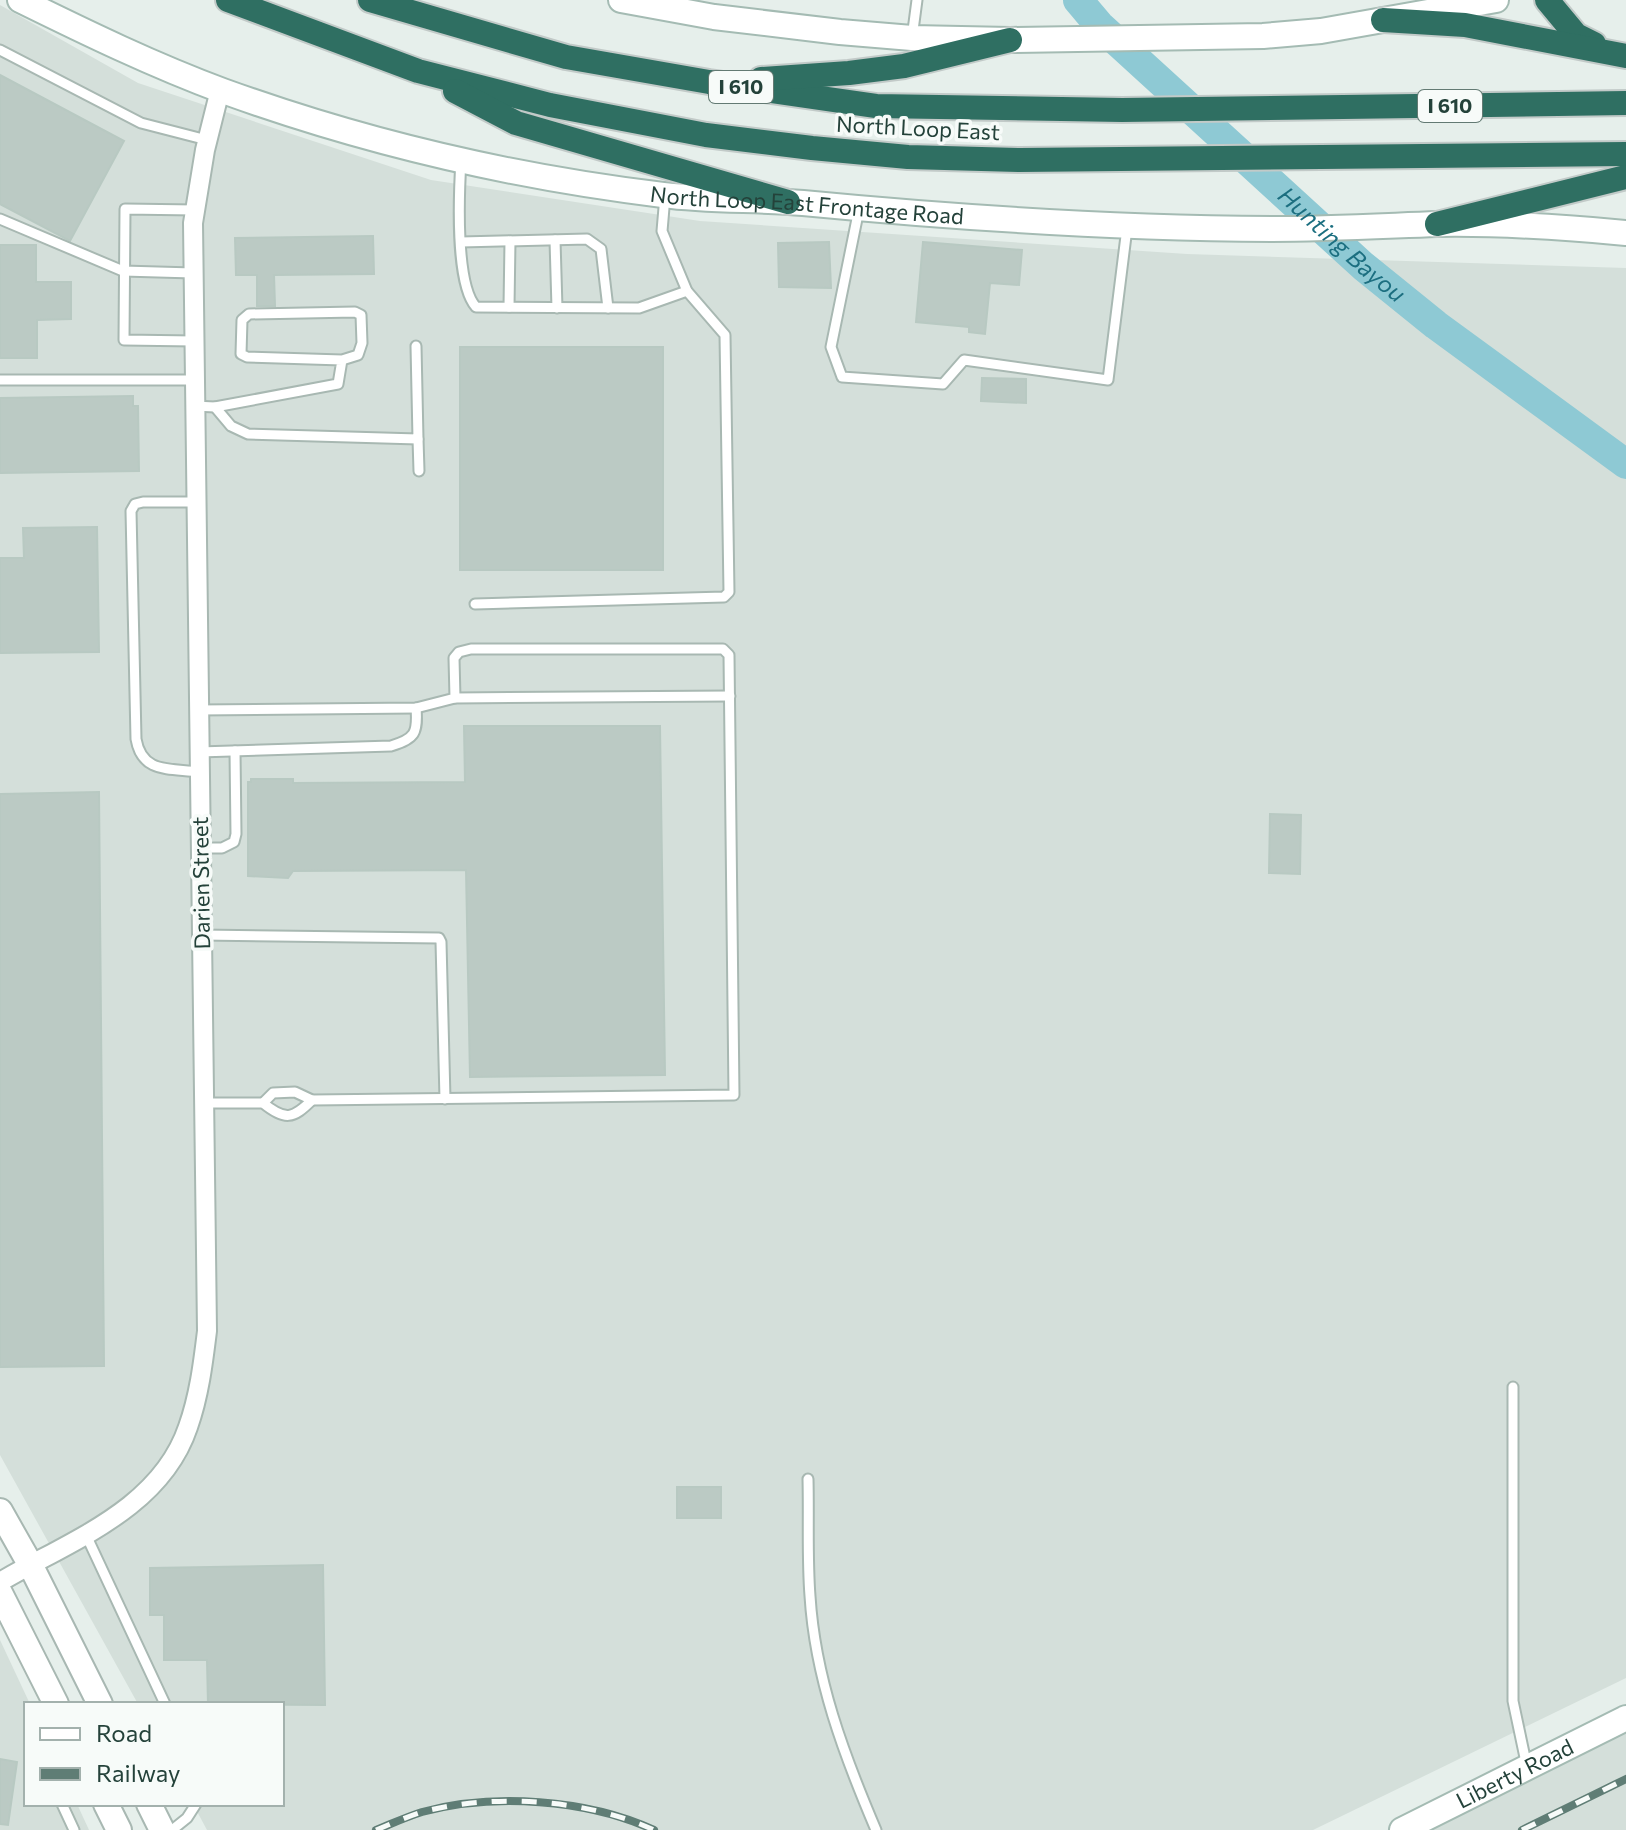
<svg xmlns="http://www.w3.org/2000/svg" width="1626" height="1830" font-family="Commissioner,sans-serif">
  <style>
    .built { fill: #d4dfda }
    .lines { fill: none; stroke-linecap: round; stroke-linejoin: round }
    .river { stroke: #8ec9d4; stroke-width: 30 }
    .building { fill: #bbcac4; stroke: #b8c9c2; stroke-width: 2 }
    .service-casing { stroke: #a8b8b2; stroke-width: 13 }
    .minor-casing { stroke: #a8b8b2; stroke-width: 22 }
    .tertiary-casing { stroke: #a8b8b2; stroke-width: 28 }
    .secondary-casing { stroke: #a4bbb3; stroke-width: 28 }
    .motorway-casing { stroke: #c2cac8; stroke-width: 28 }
    .service { stroke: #fff; stroke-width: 9 }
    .minor { stroke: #fff; stroke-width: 18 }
    .tertiary { stroke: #fff; stroke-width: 24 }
    .secondary { stroke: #fff; stroke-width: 24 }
    .motorway { stroke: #2f6f62; stroke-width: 24 }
    .rail-casing { stroke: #5f7d75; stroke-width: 8 }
    .rail { stroke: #f7fbf9; stroke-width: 5; stroke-dasharray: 15; stroke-linecap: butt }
    .labels { text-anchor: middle; stroke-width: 7; stroke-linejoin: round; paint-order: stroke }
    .shield { fill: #f7fbf9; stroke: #637a73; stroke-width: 2 }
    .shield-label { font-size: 20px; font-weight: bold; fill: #24423a }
    .street-label { font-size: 22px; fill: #24423a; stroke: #f7fbf9 }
    .water-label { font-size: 24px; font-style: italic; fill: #1c6f80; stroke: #f7fbf9 }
  </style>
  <rect width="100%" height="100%" fill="#e6efeb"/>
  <g class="built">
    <polygon points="0,5 138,83 431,180 700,221 1187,254 1626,268 1626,1678 1313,1830 207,1830 193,1804 282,1804 282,1704 138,1704 0,1455"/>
    <polygon points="0,1640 30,1704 26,1704 26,1804 77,1804 89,1830 0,1830"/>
    <polygon points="1626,1725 1626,1830 1413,1830"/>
  </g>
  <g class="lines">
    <path class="river" id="s1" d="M1078,0L1099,25L1363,266L1436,325L1626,464"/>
  </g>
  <g class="building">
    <polygon points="0,75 124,141 70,241 0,204"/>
    <polygon points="373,236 374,274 274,275 275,306 257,306 257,275 236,275 235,238"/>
    <polygon points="829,242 831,288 779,287 778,243"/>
    <polygon points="923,242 1022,250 1019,285 990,283 985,334 969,332 969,327 916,322"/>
    <polygon points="0,245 36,245 36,282 71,282 71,319 37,320 37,358 0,358"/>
    <rect x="460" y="347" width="203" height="223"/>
    <polygon points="982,378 1026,379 1026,403 981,401"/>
    <polygon points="133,396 133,406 138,406 139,471 0,473 0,398"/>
    <polygon points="97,527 99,652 0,653 0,558 24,558 23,528"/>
    <polygon points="464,726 660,726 665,1075 470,1077 466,870 293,871 288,878 248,876 248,782 251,782 251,779 293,779 293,783 465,782"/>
    <polygon points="99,792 104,1366 0,1367 0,794"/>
    <polygon points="1270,814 1301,815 1300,874 1269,873"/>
    <rect x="677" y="1487" width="44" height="31"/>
    <polygon points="323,1565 325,1705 208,1704 207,1660 164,1660 164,1615 150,1615 150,1568"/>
    <polygon points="0,1759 17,1762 8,1825 0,1824"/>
  </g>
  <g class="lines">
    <defs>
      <g id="service">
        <polyline points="912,38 917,0"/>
        <polyline points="0,50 141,123 207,140"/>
        <path d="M461,160C459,193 455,284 476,307L639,308L687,291"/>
        <polyline points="859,209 831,347 842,377 943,384 964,360 1108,380 1127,228"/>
        <polyline points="0,219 123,271 193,273"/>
        <polyline points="555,240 557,308"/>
        <polyline points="461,242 587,239 601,249 608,308"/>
        <polyline points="509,307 510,241"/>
        <polyline points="194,341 124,340 125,209 195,210"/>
        <polyline points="0,380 194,380"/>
        <polyline points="194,406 215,407 338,384 342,360 358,355 362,343 361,315 355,312 249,314 242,320 241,354 247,357 342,360"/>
        <polyline points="215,407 231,426 248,434 418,439 416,346"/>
        <polyline points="418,439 419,471"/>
        <path d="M195,502H143L135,504L131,511L136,739C142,774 170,768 199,772"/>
        <polyline points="475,604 724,597 729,592 725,335 687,291 662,231 665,196"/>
        <polyline points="455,698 730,696"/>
        <polyline points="198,710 416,708 455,698 454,658 459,652 471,649 723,649 729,655 734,1095 312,1100 295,1092 273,1093 263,1103"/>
        <path d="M199,752L391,746C415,739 418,733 416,708"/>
        <polyline points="200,848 222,848 234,842 236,834 235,751"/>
        <polyline points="201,935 439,938 441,942 445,1099"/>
        <path d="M204,1103H263C285,1121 293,1119 312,1100"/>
        <polyline points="1513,1387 1513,1701 1527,1767"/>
        <path d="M808,1479C809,1518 807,1557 810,1596C815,1678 844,1755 876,1830"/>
        <polyline points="86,1535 165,1704"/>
        <polyline points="62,1804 74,1830"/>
        <polyline points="172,1830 187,1818 196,1804"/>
      </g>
      <path id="minor" d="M0,1582C69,1541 160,1510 188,1427C199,1396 203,1364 207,1331L193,223L205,150L220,90"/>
      <g id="tertiary">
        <polyline points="0,1511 30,1564 100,1704"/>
        <polyline points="0,1593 56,1704"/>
        <polyline points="106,1804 119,1830"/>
        <polyline points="149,1804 162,1830"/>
      </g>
      <g id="secondary">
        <path id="s2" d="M20,0C87,33 153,65 223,91C364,142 514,177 663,195C710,201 757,199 803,203C959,218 1115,228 1272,229C1327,229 1382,226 1437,224C1500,223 1563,227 1626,233"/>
        <polyline points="621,0 714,17 840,32 912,38 1010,40 1263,36 1321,31 1496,0"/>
        <path id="s3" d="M1402,1830L1626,1718"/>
      </g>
      <g id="motorway">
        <polyline points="228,0 418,71 550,105 706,135 812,148 908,157 1020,160 1626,154"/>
        <polyline points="370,0 566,57 709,82 876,106 1122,110 1626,103"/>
        <polyline points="1547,0 1576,35 1594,44"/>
        <polyline points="1383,20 1465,25 1626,56"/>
        <polyline points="761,79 849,73 904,66 1010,40"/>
        <polyline points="455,91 516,123 788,202"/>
        <polyline points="1437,224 1626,177"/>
      </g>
    </defs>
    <use href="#service" class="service-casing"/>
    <use href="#minor" class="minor-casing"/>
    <use href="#tertiary" class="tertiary-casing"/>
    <use href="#secondary" class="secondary-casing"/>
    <use href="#motorway" class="motorway-casing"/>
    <use href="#service" class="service"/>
    <use href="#minor" class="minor"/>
    <use href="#tertiary" class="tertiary"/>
    <use href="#secondary" class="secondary"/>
    <use href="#motorway" class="motorway"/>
    <defs>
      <g id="rail">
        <path d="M376,1830C391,1824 406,1817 422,1812C493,1793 587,1799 654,1830"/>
        <polyline points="1522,1830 1626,1779"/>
      </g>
    </defs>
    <use href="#rail" class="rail-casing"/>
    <use href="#rail" class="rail"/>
  </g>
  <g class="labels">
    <g class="shield">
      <rect x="709" y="71" width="64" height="32" rx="6"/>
      <rect x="1418" y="90" width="64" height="32" rx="6"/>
    </g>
    <g class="shield-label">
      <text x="741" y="94">I 610</text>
      <text x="1450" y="113">I 610</text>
    </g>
    <g class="street-label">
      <text transform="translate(918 128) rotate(3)" y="8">North Loop East</text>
      <text dy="8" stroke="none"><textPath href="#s2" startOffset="820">North Loop East Frontage Road</textPath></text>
      <text transform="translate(201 883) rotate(-91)" y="8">Darien Street</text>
      <text dy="8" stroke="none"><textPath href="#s3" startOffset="126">Liberty Road</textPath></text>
    </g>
    <g class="water-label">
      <text dy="8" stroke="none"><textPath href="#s1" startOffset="360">Hunting Bayou</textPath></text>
    </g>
  </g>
  <rect x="24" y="1702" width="260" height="104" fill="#f7fbf9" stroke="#a3b1ad" stroke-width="2"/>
  <rect x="40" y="1728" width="40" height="12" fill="#ffffff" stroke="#a3b1ad" stroke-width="2"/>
  <text x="96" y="1742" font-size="24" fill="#24423a">Road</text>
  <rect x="40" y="1768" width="40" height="12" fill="#5f7d75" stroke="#a3b1ad" stroke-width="2"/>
  <text x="96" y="1782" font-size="24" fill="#24423a">Railway</text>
</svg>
